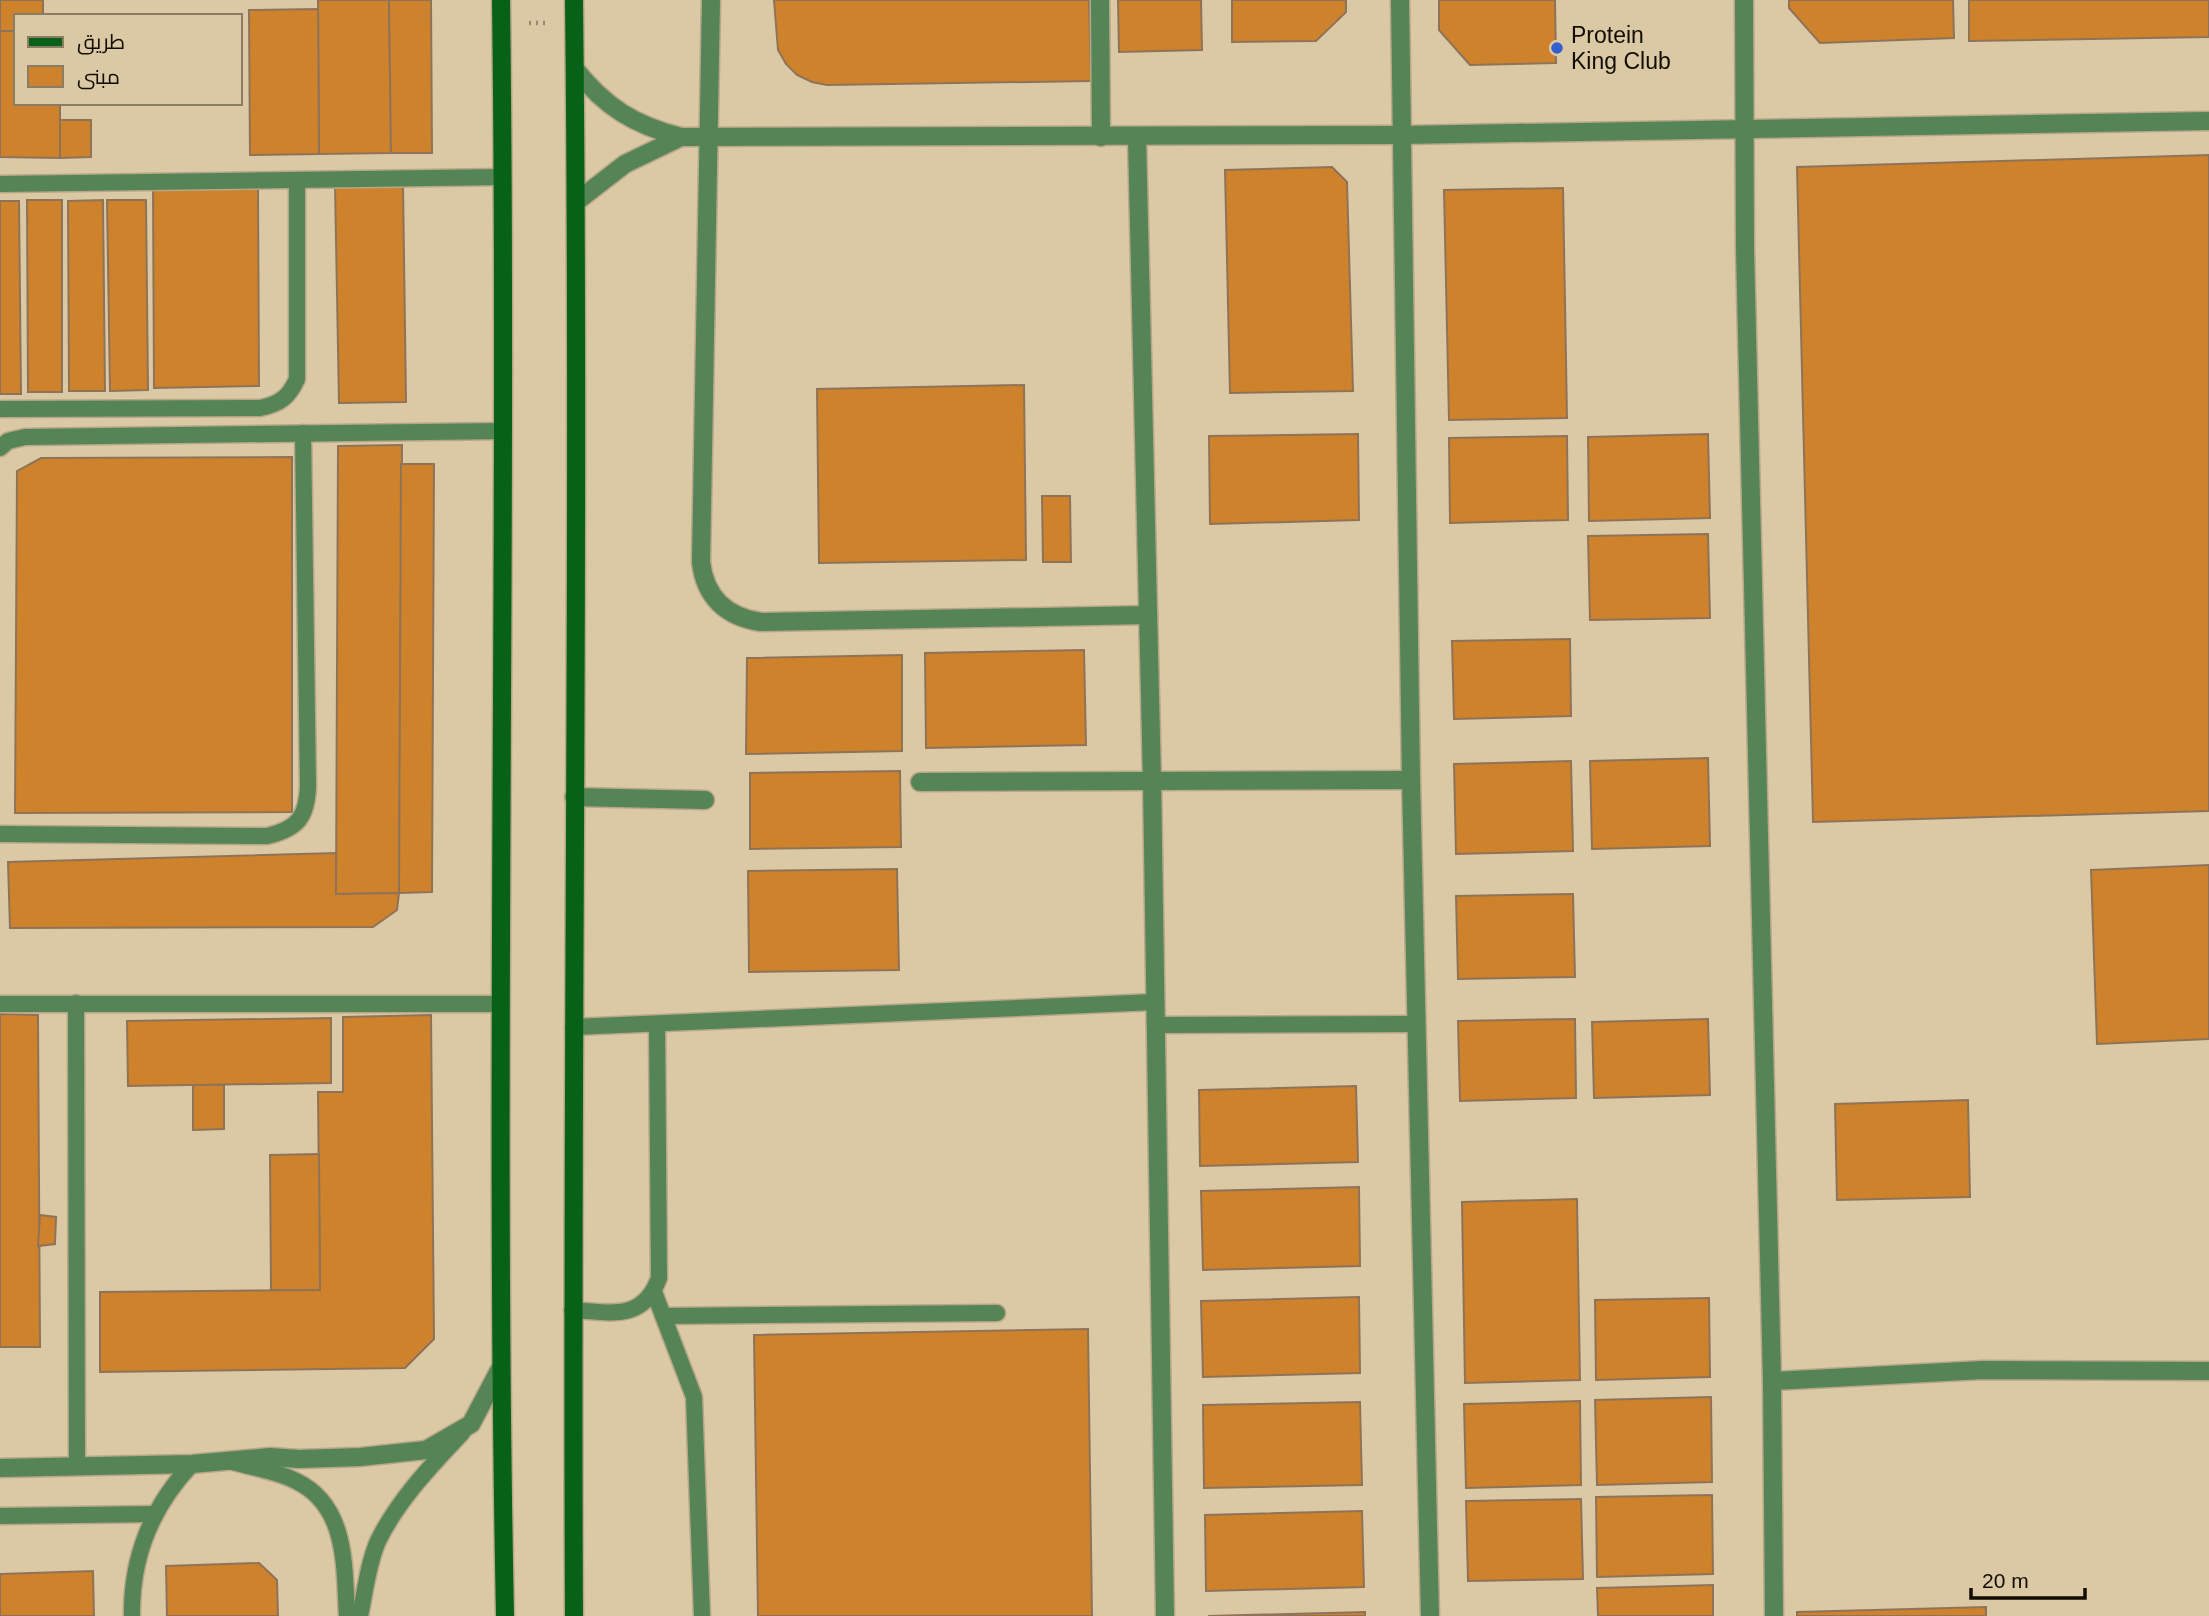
<svg xmlns="http://www.w3.org/2000/svg" width="2209" height="1616" font-family="Helvetica,Cairo,sans-serif">
  <style>
    .building { fill: #ce822b; stroke: #8f7359; stroke-width: 2 }
    .lines { fill: none; stroke-linecap: round; stroke-linejoin: round }
    .lane-casing { stroke: #b7a788; stroke-width: 19 }
    .street-casing { stroke: #b7a788; stroke-width: 21 }
    .secondary-casing { stroke: #b7a788; stroke-width: 21 }
    .path { stroke: #988a6e; stroke-width: 4.5; stroke-dasharray: 2 5; stroke-linecap: butt }
    .lane { stroke: #558456; stroke-width: 16 }
    .street { stroke: #558456; stroke-width: 18 }
    .secondary { stroke: #076116; stroke-width: 18 }
    .poi-dot { fill: #335fcf; stroke: #dbc9a5; stroke-width: 2.5 }
    .labels { text-anchor: middle; stroke-width: 5; stroke-linejoin: round; paint-order: stroke }
    .poi-label { font-size: 23px; fill: #120c02; stroke: #dbc9a5; text-anchor: start }
  </style>
  <rect width="100%" height="100%" fill="#dbc9a5"/>
  <g class="building">
    <polygon points="0,0 43,0 43,16 16,16 16,31 0,31"/>
    <polygon points="318,0 389,0 391,153 319,154"/>
    <polygon points="389,0 431,0 432,153 391,153"/>
    <polygon points="774,0 1089,0 1091,81 827,85 812,82 797,75 786,64 778,50"/>
    <polygon points="1118,0 1201,0 1202,50 1119,52"/>
    <polygon points="1232,0 1346,0 1346,12 1316,41 1232,42"/>
    <polygon points="1439,0 1555,0 1556,63 1470,65 1439,30"/>
    <polygon points="1789,0 1953,0 1954,38 1820,43 1789,8"/>
    <polygon points="1969,0 2209,0 2209,37 1969,41"/>
    <polygon points="318,9 319,154 250,155 249,10"/>
    <polygon points="0,31 16,31 16,103 60,103 60,158 0,157"/>
    <polygon points="60,120 91,120 91,157 60,158"/>
    <polygon points="2209,155 2209,811 1813,822 1797,167"/>
    <polygon points="1332,167 1347,182 1353,391 1230,393 1225,170"/>
    <polygon points="403,184 406,402 339,403 335,185"/>
    <polygon points="258,186 259,386 154,388 153,188"/>
    <polygon points="1563,188 1567,418 1449,420 1444,190"/>
    <polygon points="27,200 62,200 62,392 28,392"/>
    <polygon points="103,200 105,391 69,391 68,201"/>
    <polygon points="107,200 146,200 148,390 110,391"/>
    <polygon points="0,201 19,201 21,394 0,394"/>
    <polygon points="1024,385 1026,560 819,563 817,389"/>
    <polygon points="1358,434 1359,520 1210,524 1209,436"/>
    <polygon points="1708,434 1710,518 1589,521 1588,437"/>
    <polygon points="1567,436 1568,520 1450,523 1449,438"/>
    <polygon points="402,445 399,893 336,894 338,446"/>
    <polygon points="292,457 292,812 15,813 17,471 41,458"/>
    <polygon points="401,464 434,464 432,892 399,893"/>
    <polygon points="1042,496 1070,496 1071,562 1043,562"/>
    <polygon points="1708,534 1710,618 1590,620 1588,536"/>
    <polygon points="1570,639 1571,716 1454,719 1452,641"/>
    <polygon points="1084,650 1086,745 926,748 925,653"/>
    <polygon points="902,655 902,751 746,754 747,658"/>
    <polygon points="1708,758 1710,846 1592,849 1590,761"/>
    <polygon points="1571,761 1573,851 1456,854 1454,764"/>
    <polygon points="900,771 901,847 750,849 750,773"/>
    <polygon points="336,853 336,894 399,893 397,910 373,927 10,928 8,862"/>
    <polygon points="2209,865 2209,1039 2097,1044 2091,870"/>
    <polygon points="897,869 899,970 749,972 748,871"/>
    <polygon points="1573,894 1575,977 1458,979 1456,896"/>
    <polygon points="0,1014 38,1015 40,1347 0,1347"/>
    <polygon points="431,1015 434,1339 405,1368 100,1372 100,1292 320,1290 318,1092 343,1092 343,1017"/>
    <polygon points="331,1018 331,1083 128,1086 127,1021"/>
    <polygon points="1575,1019 1576,1098 1460,1101 1458,1021"/>
    <polygon points="1708,1019 1710,1095 1594,1098 1592,1022"/>
    <polygon points="193,1085 224,1085 224,1129 193,1130"/>
    <polygon points="1356,1086 1358,1162 1200,1166 1199,1090"/>
    <polygon points="1968,1100 1970,1197 1837,1200 1835,1104"/>
    <polygon points="319,1154 320,1290 271,1290 270,1155"/>
    <polygon points="1359,1187 1360,1266 1203,1270 1201,1191"/>
    <polygon points="1577,1199 1580,1380 1465,1383 1462,1202"/>
    <polygon points="40,1215 56,1217 55,1244 38,1246"/>
    <polygon points="1359,1297 1360,1373 1203,1377 1201,1301"/>
    <polygon points="1709,1298 1710,1377 1596,1380 1595,1300"/>
    <polygon points="1088,1329 1092,1616 758,1616 754,1335"/>
    <polygon points="1711,1397 1712,1482 1597,1485 1595,1400"/>
    <polygon points="1580,1401 1581,1485 1466,1488 1464,1404"/>
    <polygon points="1360,1402 1362,1485 1204,1488 1203,1405"/>
    <polygon points="1712,1495 1713,1574 1597,1577 1596,1497"/>
    <polygon points="1581,1499 1583,1579 1468,1581 1466,1501"/>
    <polygon points="1362,1511 1364,1587 1206,1591 1205,1515"/>
    <polygon points="259,1563 277,1580 278,1616 167,1616 166,1566"/>
    <polygon points="93,1571 94,1616 0,1616 0,1574"/>
    <polygon points="1713,1585 1713,1616 1598,1616 1597,1588"/>
    <polygon points="1986,1607 1986,1616 1797,1616 1797,1612"/>
    <polygon points="1365,1612 1365,1616 1208,1616"/>
  </g>
  <g class="lines">
    <defs>
      <g id="lane">
        <polyline points="0,184 502,177"/>
        <path d="M0,409L260,408C280,404 289,397 297,379V180"/>
        <polyline points="0,448 8,441 25,437 503,431"/>
        <path d="M0,834L267,836C297,829 307,818 308,786L303,433"/>
        <polyline points="76,1003 77,1466"/>
        <polyline points="0,1004 501,1004"/>
        <polyline points="1155,1025 1416,1024"/>
        <polyline points="573,1027 1155,1002"/>
        <polyline points="654,1292 694,1397 702,1616"/>
        <path d="M572,1310C610,1312 643,1322 659,1278L657,1025"/>
        <polyline points="663,1316 997,1313"/>
        <path d="M233,1462C253,1468 277,1471 296,1481C348,1506 344,1567 347,1616"/>
        <polyline points="0,1516 155,1514"/>
        <path d="M132,1616C131,1558 152,1506 192,1464"/>
        <path d="M360,1616C365,1592 368,1564 378,1541C398,1500 431,1466 462,1433"/>
      </g>
      <g id="street">
        <path d="M711,0L701,562C705,597 726,617 761,622L1148,615"/>
        <polyline points="1100,0 1101,137"/>
        <polyline points="1400,0 1411,780 1430,1616"/>
        <polyline points="1744,0 1745,249 1772,1381 1774,1616"/>
        <path d="M575,69C605,107 634,125 681,137L1402,135L2209,121"/>
        <polyline points="1137,137 1152,781 1165,1616"/>
        <polyline points="576,202 625,164 681,137"/>
        <polyline points="920,782 1411,780"/>
        <polyline points="574,797 705,800"/>
        <polyline points="1772,1381 1983,1370 2209,1371"/>
        <polyline points="0,1468 192,1464 270,1457 299,1459 360,1457 426,1450 471,1424 500,1369"/>
      </g>
      <g id="secondary">
        <path d="M501,0C508,539 494,1077 505,1616"/>
        <path d="M574,0C580,539 571,1077 574,1616"/>
      </g>
    </defs>
    <use href="#lane" class="lane-casing"/>
    <use href="#street" class="street-casing"/>
    <use href="#secondary" class="secondary-casing"/>
    <polyline class="path" points="529,23 548,23"/>
    <use href="#lane" class="lane"/>
    <use href="#street" class="street"/>
    <use href="#secondary" class="secondary"/>
  </g>
  <circle class="poi-dot" cx="1557" cy="48" r="7"/>
  <g class="labels">
    <g class="poi-label">
      <text x="1571" y="43">Protein<tspan x="1571" dy="26">King Club</tspan></text>
    </g>
  </g>
  <rect x="14" y="14" width="228" height="91" fill="#dbc9a5" stroke="#8b7d64" stroke-width="2"/>
  <rect x="28" y="37" width="35" height="10" fill="#076116" stroke="#8b7d64" stroke-width="2"/>
  <text x="77" y="49" font-size="21" fill="#120c02">طريق</text>
  <rect x="28" y="66" width="35" height="21" fill="#ce822b" stroke="#8b7d64" stroke-width="2"/>
  <text x="77" y="84" font-size="21" fill="#120c02">مبنى</text>
  <path d="M1971 1588v10h114v-10" fill="none" stroke="#120c02" stroke-width="3.5"/>
  <text x="1982" y="1588" font-size="21" fill="#120c02" stroke="#dbc9a5" stroke-width="5" paint-order="stroke">20 m</text>
</svg>
